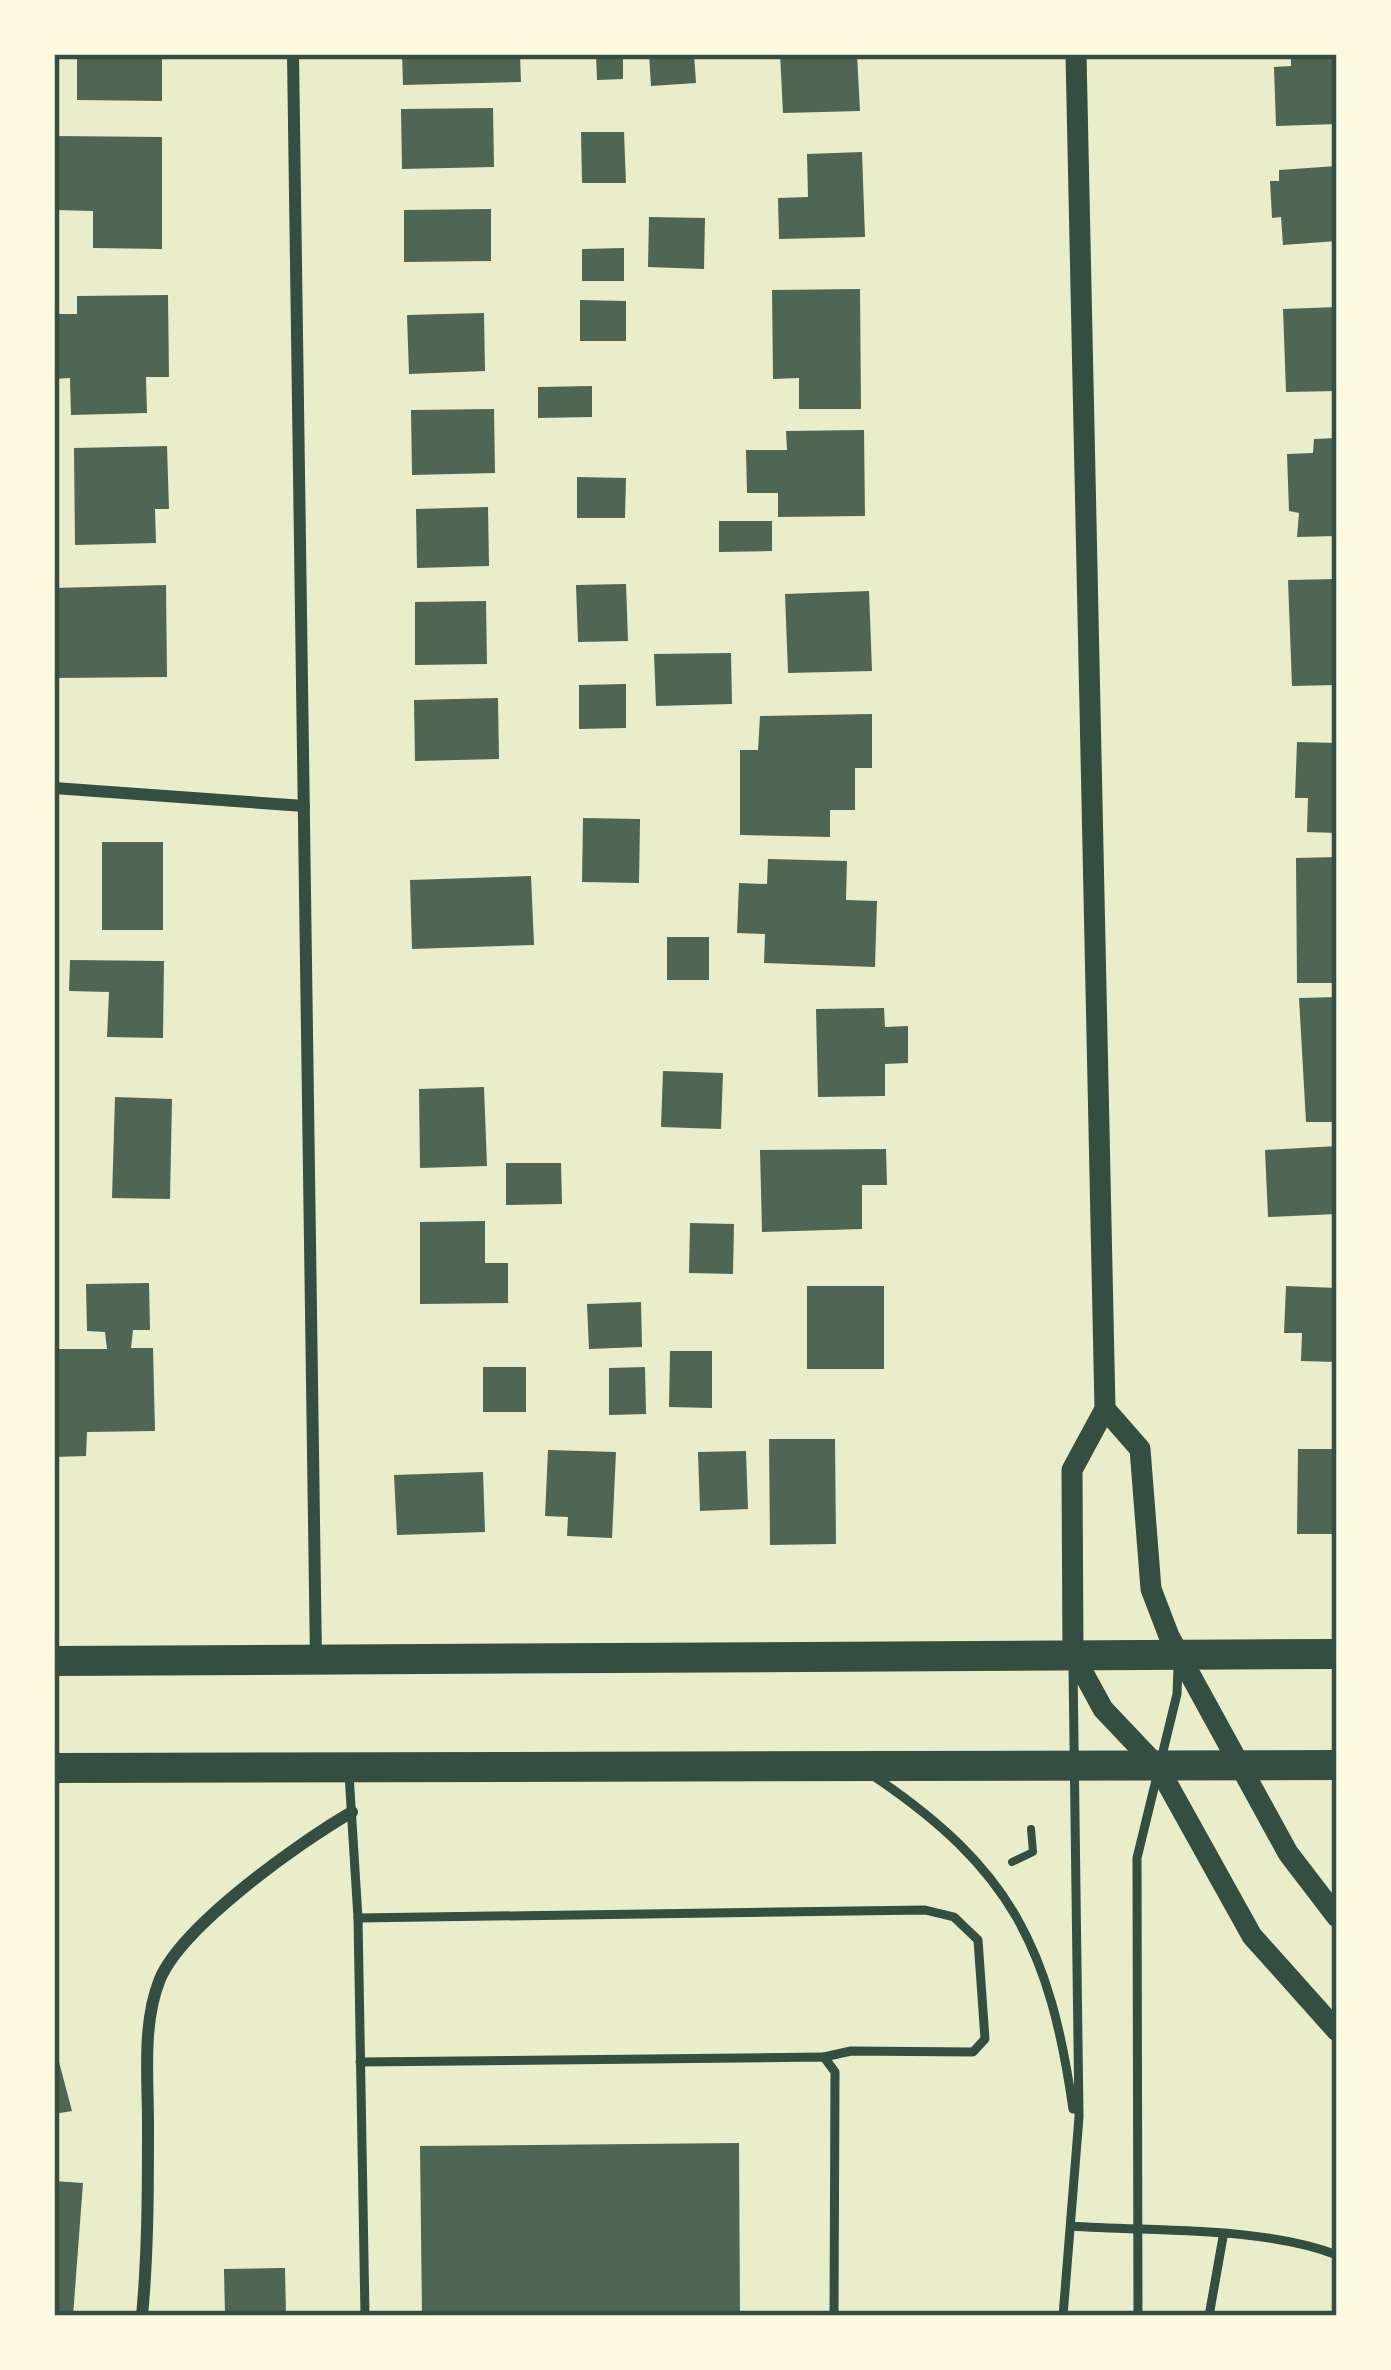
<svg xmlns="http://www.w3.org/2000/svg" width="1391" height="2370" font-family="'DejaVu Sans',sans-serif">
  <style>
    .building { fill: #4f6655 }
    .lines { fill: none; stroke-linecap: round; stroke-linejoin: round }
    .path { stroke: #344e41; stroke-width: 8 }
    .service { stroke: #344e41; stroke-width: 9 }
    .minor { stroke: #344e41; stroke-width: 12 }
    .tertiary { stroke: #344e41; stroke-width: 21 }
    .primary { stroke: #344e41; stroke-width: 30 }
    .neatline { fill: none; stroke: #344e41; stroke-width: 4.5 }
  </style>
  <rect width="100%" height="100%" fill="#e9edc9"/>
  <g class="building">
    <polygon points="77,54 162,54 162,101 77,100"/>
    <polygon points="402,54 520,54 521,82 403,85"/>
    <polygon points="596,54 623,54 623,79 597,80"/>
    <polygon points="649,54 694,54 696,83 651,86"/>
    <polygon points="780,54 857,54 860,111 783,113"/>
    <polygon points="1291,54 1337,54 1337,124 1276,126 1274,67 1291,66"/>
    <polygon points="493,108 494,167 402,169 401,109"/>
    <polygon points="581,132 624,132 626,183 582,183"/>
    <polygon points="54,136 162,137 162,249 93,248 93,211 54,210"/>
    <polygon points="862,152 865,237 779,239 778,198 808,197 807,154"/>
    <polygon points="1337,166 1337,241 1283,245 1281,217 1272,218 1270,181 1279,181 1279,170"/>
    <polygon points="491,209 491,261 404,262 404,210"/>
    <polygon points="649,217 705,218 704,269 648,267"/>
    <polygon points="624,248 624,281 582,281 582,249"/>
    <polygon points="860,289 861,409 799,409 799,378 773,379 772,290"/>
    <polygon points="168,295 169,377 146,377 147,413 71,415 70,378 54,379 54,314 77,314 77,296"/>
    <polygon points="580,300 626,301 626,341 580,341"/>
    <polygon points="1337,307 1337,391 1286,392 1283,309"/>
    <polygon points="484,313 485,371 409,374 407,315"/>
    <polygon points="592,386 592,417 538,418 538,387"/>
    <polygon points="494,409 495,473 412,475 411,410"/>
    <polygon points="864,430 865,516 778,517 778,493 747,493 746,450 787,450 786,431"/>
    <polygon points="1337,438 1337,536 1297,537 1299,513 1289,511 1287,454 1313,453 1314,439"/>
    <polygon points="167,446 169,509 155,509 156,543 75,545 74,448"/>
    <polygon points="577,477 626,478 625,518 577,518"/>
    <polygon points="488,507 489,566 417,568 416,509"/>
    <polygon points="719,521 772,521 772,551 719,552"/>
    <polygon points="1337,579 1337,685 1292,686 1288,580"/>
    <polygon points="626,584 628,641 578,642 576,585"/>
    <polygon points="166,585 167,677 54,678 54,588"/>
    <polygon points="869,591 872,671 788,673 785,594"/>
    <polygon points="486,601 487,664 415,665 415,602"/>
    <polygon points="731,653 732,704 656,706 654,654"/>
    <polygon points="626,684 626,728 579,729 579,685"/>
    <polygon points="498,698 499,759 415,761 414,700"/>
    <polygon points="872,714 872,768 855,768 855,810 830,810 830,837 740,835 740,750 758,750 760,716"/>
    <polygon points="1297,742 1337,743 1337,833 1307,832 1308,798 1295,798"/>
    <polygon points="583,818 640,819 639,883 582,882"/>
    <rect x="102" y="842" width="61" height="88"/>
    <polygon points="1337,857 1337,983 1297,983 1296,858"/>
    <polygon points="768,859 847,861 846,900 877,901 875,967 764,963 765,934 737,933 739,883 767,884"/>
    <polygon points="531,876 534,945 412,949 410,880"/>
    <rect x="667" y="937" width="42" height="43"/>
    <polygon points="70,960 164,961 163,1038 107,1037 109,992 69,991"/>
    <polygon points="1337,997 1337,1122 1306,1122 1299,998"/>
    <polygon points="884,1008 885,1027 908,1026 908,1063 885,1064 885,1096 818,1097 816,1009"/>
    <polygon points="663,1071 723,1073 721,1129 661,1127"/>
    <polygon points="484,1087 487,1166 420,1168 419,1089"/>
    <polygon points="115,1097 172,1099 170,1199 112,1198"/>
    <polygon points="1337,1146 1337,1214 1268,1217 1265,1150"/>
    <polygon points="886,1149 887,1185 862,1185 862,1229 762,1232 760,1150"/>
    <polygon points="506,1163 561,1163 562,1204 506,1205"/>
    <polygon points="485,1221 485,1263 508,1263 508,1303 420,1304 420,1222"/>
    <polygon points="690,1223 734,1224 733,1274 689,1273"/>
    <polygon points="149,1283 150,1330 133,1330 131,1348 153,1348 155,1431 87,1432 86,1456 54,1457 54,1349 107,1349 105,1332 87,1331 86,1284"/>
    <rect x="807" y="1286" width="77" height="83"/>
    <polygon points="1286,1286 1337,1288 1337,1362 1301,1361 1302,1333 1284,1333"/>
    <polygon points="641,1302 642,1347 589,1349 587,1304"/>
    <polygon points="670,1351 712,1351 712,1408 669,1407"/>
    <rect x="483" y="1367" width="43" height="45"/>
    <polygon points="645,1367 646,1414 609,1415 609,1368"/>
    <polygon points="769,1439 835,1439 836,1544 770,1545"/>
    <polygon points="1298,1449 1337,1449 1337,1534 1297,1534"/>
    <polygon points="548,1450 616,1452 612,1538 567,1536 568,1517 545,1516"/>
    <polygon points="746,1451 748,1509 700,1511 698,1452"/>
    <polygon points="483,1472 485,1532 397,1535 394,1475"/>
    <polygon points="54,2043 72,2111 54,2114"/>
    <polygon points="739,2143 740,2316 422,2316 420,2146"/>
    <polygon points="54,2181 83,2183 73,2316 54,2316"/>
    <polygon points="285,2268 286,2316 225,2316 224,2269"/>
  </g>
  <g class="lines">
    <polyline class="path" points="1012,1862 1033,1852 1031,1829"/>
    <g class="service">
      <polyline points="349,1774 358,1918 365,2316"/>
      <path d="M875,1777C1011,1869 1050,1948 1073,2109"/>
      <polyline points="358,1918 925,1910 954,1917 978,1940 985,2039 973,2052 851,2051 824,2057"/>
      <polyline points="360,2062 824,2057 835,2072 834,2316"/>
      <path d="M1071,2226C1151,2232 1264,2226 1337,2255"/>
      <polyline points="1063,2316 1079,2117 1073,1666"/>
      <polyline points="1138,2316 1137,1858 1177,1694 1178,1667"/>
      <polyline points="1209,2316 1223,2237"/>
    </g>
    <g class="minor">
      <polyline points="293,54 316,1661"/>
      <polyline points="54,788 304,806"/>
      <path d="M142,2316C148,2252 148,2188 148,2124C148,2077 142,2023 160,1979C183,1925 300,1842 352,1812"/>
    </g>
    <g class="tertiary">
      <polyline points="1076,54 1105,1409 1072,1470 1073,1654 1103,1709 1158,1767 1252,1936 1337,2031"/>
      <polyline points="1105,1409 1140,1449 1151,1589 1169,1636 1288,1853 1337,1917"/>
    </g>
    <g class="primary">
      <polyline points="54,1661 1337,1654"/>
      <polyline points="54,1768 1337,1765"/>
    </g>
  </g>
  <rect width="1391" height="2370" fill="none" stroke="#fefae0" stroke-width="114"/>
  <rect x="57" y="57" width="1277" height="2256" class="neatline"/>
</svg>
